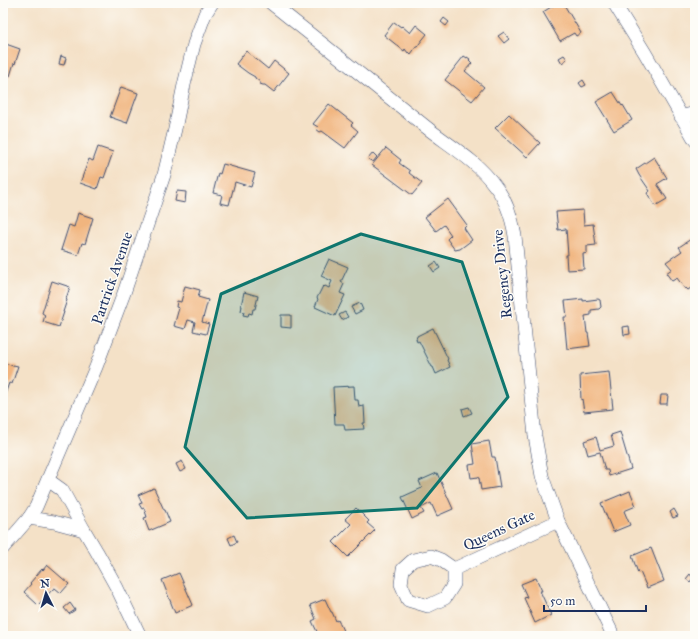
<svg xmlns="http://www.w3.org/2000/svg" width="698" height="639" font-family="'IM FELL Great Primer',serif">
  <style>
    .building { fill: #f1b57f }
    .lines { fill: none; stroke-linecap: round; stroke-linejoin: round }
    .minor-casing { stroke: #3c4a6e; stroke-width: 14 }
    .minor { stroke: #fff; stroke-width: 13 }
    .marked { fill: #0f766e; fill-opacity: 0.2; stroke: #0f766e; stroke-width: 3; stroke-linejoin: round }
    .labels { text-anchor: middle; stroke-width: 3; stroke-linejoin: round; paint-order: stroke }
    .street-label { font-size: 15px; fill: #1b2f5e; stroke: #fdfcf7 }
  </style>
  <rect width="100%" height="100%" fill="#fdfcf7"/>
  <filter id="ink" filterUnits="userSpaceOnUse"><feTurbulence type="fractalNoise" baseFrequency=".025" numOctaves="2"/><feDisplacementMap in="SourceGraphic" scale="8" xChannelSelector="R" yChannelSelector="G"/><feConvolveMatrix kernelMatrix="1 2 1 2 8 2 1 2 1" color-interpolation-filters="sRGB"/></filter>
  <filter id="wash" filterUnits="userSpaceOnUse"><feTurbulence type="fractalNoise" baseFrequency=".012" numOctaves="4" result="noise"/><feDisplacementMap in="SourceGraphic" scale="16" xChannelSelector="R" yChannelSelector="G"/><feGaussianBlur stdDeviation="0.9" result="paint"/><feColorMatrix in="noise" values="0 0 0 0 0 0 0 0 0 0 0 0 0 0 0 0 0 1.4 0 .05"/><feComposite in="paint" operator="in"/></filter>
  <g filter="url(#wash)">
    <rect width="100%" height="100%" fill="#f4e1c7"/>
    <g id="blocks">
      <g class="building">
        <polygon points="556,3 563,3 581,33 576,36 574,33 560,41 543,12 556,4"/>
        <polygon points="444,18 449,22 446,26 441,22"/>
        <polygon points="394,22 401,27 402,26 410,33 416,25 427,34 419,44 419,45 417,47 416,47 411,54 409,52 408,53 405,49 404,51 384,35"/>
        <polygon points="504,32 509,39 504,43 498,36"/>
        <polygon points="3,43 20,49 15,64 14,63 10,76 8,76 5,86 3,86"/>
        <polygon points="246,51 268,69 274,61 289,73 274,92 265,85 263,85 260,84 260,82 255,78 255,77 248,73 236,64"/>
        <polygon points="564,55 567,59 562,63 559,58"/>
        <polygon points="61,56 66,58 64,65 59,64"/>
        <polygon points="464,56 467,58 467,57 470,59 469,60 472,63 465,71 484,87 472,101 445,80"/>
        <polygon points="583,80 586,85 582,87 579,83"/>
        <polygon points="121,87 138,93 127,123 110,117"/>
        <polygon points="613,92 622,106 623,105 632,120 614,131 596,102"/>
        <polygon points="329,104 353,123 351,125 358,131 345,148 322,131 320,132 316,129 318,127 313,124"/>
        <polygon points="509,114 540,143 527,157 495,128"/>
        <polygon points="98,147 113,152 104,178 101,177 97,189 80,183 89,159 93,161"/>
        <polygon points="386,148 401,160 399,163 410,171 409,173 422,183 412,195 372,165"/>
        <polygon points="373,153 377,157 373,162 368,159"/>
        <polygon points="654,157 667,178 657,184 667,199 655,206 647,193 650,191 639,175 636,169"/>
        <polygon points="223,164 255,173 251,187 235,182 229,205 220,203 222,195 213,193 218,173 220,174"/>
        <polygon points="177,191 186,192 185,203 175,201"/>
        <polygon points="448,199 467,225 464,228 472,240 460,249 455,250 447,239 451,235 444,225 436,231 425,217"/>
        <polygon points="583,210 584,225 593,224 596,245 587,246 587,253 583,254 584,269 567,270 566,255 568,255 566,229 558,230 556,212"/>
        <polygon points="78,213 93,218 85,244 82,243 78,255 61,250 69,225 74,227"/>
        <polygon points="694,237 695,239 695,285 688,290 686,288 685,289 677,278 672,281 666,273 672,269 666,262 682,251 679,247"/>
        <polygon points="329,259 348,267 341,282 344,284 340,293 345,295 335,316 315,307 318,299 317,298 323,286 324,287 325,286 329,288 332,281 321,276"/>
        <polygon points="436,262 440,268 434,272 430,266"/>
        <polygon points="52,281 70,287 66,299 67,300 63,312 64,312 59,327 43,322 45,315 42,313"/>
        <polygon points="185,286 200,290 198,297 208,300 202,322 209,324 206,334 193,331 195,322 188,320 185,329 174,326 179,308 176,307 177,301 181,302"/>
        <polygon points="244,292 258,296 255,309 253,309 252,314 249,313 248,316 243,315 244,312 241,311 242,306 241,306"/>
        <polygon points="583,299 583,301 598,299 600,300 601,307 599,309 591,310 591,315 585,316 587,333 588,333 590,346 567,349 564,317 567,317 565,301"/>
        <polygon points="360,303 363,310 355,314 351,307"/>
        <polygon points="345,312 348,317 342,320 339,315"/>
        <polygon points="281,315 291,315 291,328 281,327"/>
        <polygon points="629,326 630,334 624,335 623,327"/>
        <polygon points="433,328 448,359 447,360 450,367 436,374 433,367 432,367 419,341 417,342 416,338 417,337 417,336"/>
        <polygon points="3,362 13,366 13,365 18,366 12,384 9,383 3,400"/>
        <polygon points="609,372 613,409 584,412 582,399 581,400 580,375"/>
        <polygon points="354,386 355,400 358,400 359,407 364,406 365,423 363,423 364,429 345,430 344,424 335,424 333,387"/>
        <polygon points="661,395 668,395 667,404 660,404"/>
        <polygon points="469,407 472,413 464,416 462,409"/>
        <polygon points="620,432 631,469 609,476 608,470 605,470 600,452 588,455 584,441 596,437 600,450 614,446 611,435"/>
        <polygon points="489,441 492,457 495,457 500,487 481,490 479,478 478,478 478,477 471,478 469,465 475,464 472,444"/>
        <polygon points="182,461 186,469 180,472 176,464"/>
        <polygon points="437,473 453,509 437,516 431,503 421,508 424,513 412,519 402,497 422,488 419,481"/>
        <polygon points="154,488 164,510 165,510 170,522 149,531 144,518 147,517 144,508 142,509 139,504 142,503 138,495"/>
        <polygon points="630,491 636,506 624,511 630,525 613,532 601,503"/>
        <polygon points="356,508 369,521 367,523 375,530 348,557 333,542 351,524 345,519"/>
        <polygon points="674,509 678,516 673,518 670,512"/>
        <polygon points="234,535 237,542 231,545 228,538"/>
        <polygon points="651,548 664,581 647,588 640,572 638,573 632,556"/>
        <polygon points="47,565 69,584 61,593 55,588 53,589 38,605 24,592 31,584 30,583 42,569 43,570"/>
        <polygon points="179,573 193,605 175,613 162,580"/>
        <polygon points="690,574 693,578 690,582 686,579"/>
        <polygon points="536,578 542,591 540,591 551,615 535,623 524,598 527,597 521,584"/>
        <polygon points="325,599 331,612 332,612 336,621 338,620 345,635 342,636 319,636 312,621 316,619 310,605"/>
        <polygon points="70,603 75,610 69,614 64,608"/>
      </g>
    </g>
  </g>
  <g filter="url(#ink)">
    <use href="#blocks" fill-opacity="0" stroke="#3c4a6e" stroke-width="1"/>
    <g class="lines">
      <defs>
        <g id="minor">
          <path d="M271,3C323,44 374,85 426,127C450,146 477,161 495,186C507,201 512,218 515,236L535,436L542,476L558,521L576,558L611,631L612,636"/>
          <polyline points="614,3 645,53 695,140"/>
          <polyline points="681,117 695,113"/>
          <polyline points="48,480 62,490 84,530 97,552 117,588 140,636"/>
          <polyline points="29,518 54,522 84,530"/>
          <polyline points="3,548 29,518 36,507 96,367 124,293 164,175 175,129 184,85 194,44 205,14 212,3"/>
          <polygon points="431,556 441,560 454,569 454,584 445,598 428,606 408,600 401,584 403,569 413,560"/>
          <polyline points="454,569 558,521"/>
        </g>
      </defs>
      <use href="#minor" class="minor-casing"/>
      <use href="#minor" class="minor"/>
    </g>
  </g>
  <path class="marked" d="M361,234L462,262L508,397L417,508L247,518L185,447L221,294Z"/>
  <g class="labels">
    <g class="street-label">
      <text transform="translate(502 274) rotate(-96)" y="5">Regency Drive</text>
      <text transform="translate(112 278) rotate(-71)" y="5">Partrick Avenue</text>
      <text transform="translate(499 530) rotate(-25)" y="5">Queens Gate</text>
    </g>
  </g>
  <rect width="698" height="639" fill="none" stroke="#fdfcf7" stroke-width="16"/>
  <g transform="translate(46 593) rotate(355)" stroke="#fdfcf7" stroke-width="3" paint-order="stroke">
  <path d="M0-3L7 15L0 10L-7 15Z" fill="#1b2f5e"/>
  <text y="-6" font-size="11" font-weight="bold" text-anchor="middle" fill="#1b2f5e">N</text>
  </g>
  <path d="M544 605v6h102v-6" fill="none" stroke="#1b2f5e" stroke-width="2"/>
  <text x="550" y="605" font-size="12" fill="#1b2f5e" stroke="#fdfcf7" stroke-width="3" paint-order="stroke">50 m</text>
</svg>
